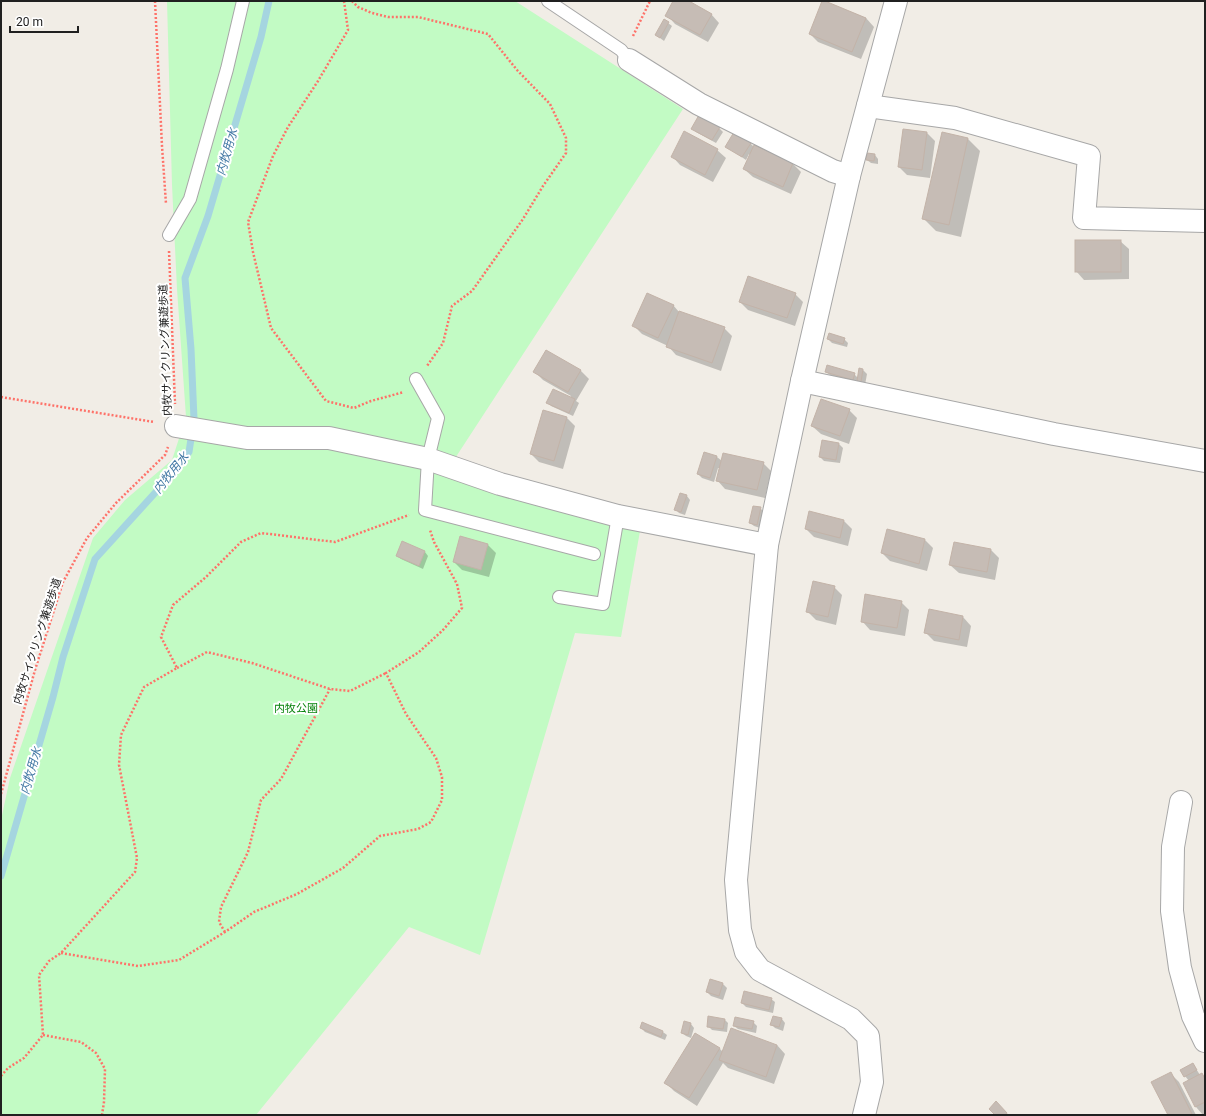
<svg xmlns="http://www.w3.org/2000/svg" width="1206" height="1116" font-family="Roboto,'Noto Sans JP',sans-serif">
  <style>
    .park { fill: #c2fbc4 }
    .shadow { fill: #0003 }
    .lines { fill: none; stroke-linecap: round; stroke-linejoin: round }
    .stream { stroke: #a5d5e0; stroke-width: 7 }
    .building { fill: #c6bcb5; stroke: #c3b3a8 }
    .service-casing { stroke: #a7a7a7; stroke-width: 14 }
    .minor-casing { stroke: #a7a7a7; stroke-width: 24 }
    .path { stroke: #fe7269; stroke-width: 2.5; stroke-dasharray: 2 2; stroke-linecap: butt }
    .service { stroke: #fff; stroke-width: 12 }
    .minor { stroke: #fff; stroke-width: 22 }
    .labels { text-anchor: middle; stroke-width: 4; stroke-linejoin: round; paint-order: stroke }
    .street-label { font-size: 11px; fill: #202020; stroke: #fff }
    .park-label { font-size: 11px; fill: #08840d; stroke: #fff }
    .water-label { font-size: 12px; font-style: italic; fill: #4278a4; stroke: #fff }
  </style>
  <rect width="100%" height="100%" fill="#f1ede6"/>
  <polygon class="park" points="167,1 515,1 683,109 450,466 642,520 621,637 575,633 480,955 409,927 256,1115 1,1115 1,820 10,778 93,538 125,500 172,460 186,417 177,289 172,185"/>
  <g class="shadow">
    <polygon points="675,1 687,1 711,14 719,23 708,42 675,24 667,15"/>
    <polygon points="823,1 866,18 874,27 861,59 818,42 810,34"/>
    <polygon points="668,23 672,26 664,41 656,35"/>
    <polygon points="692,128 719,128 723,132 716,143 696,132"/>
    <polygon points="904,130 927,133 935,141 930,178 907,175 899,167"/>
    <polygon points="967,138 980,151 961,237 936,231 924,219"/>
    <polygon points="750,143 754,147 793,164 801,172 791,194 753,177 744,169 750,155 749,154 746,160 727,147"/>
    <polygon points="717,150 726,158 713,182 680,165 672,156"/>
    <polygon points="875,155 878,159 878,164 871,163 867,160"/>
    <polygon points="1120,241 1129,249 1129,279 1084,280 1076,271"/>
    <polygon points="795,294 803,302 795,326 748,310 740,302"/>
    <polygon points="673,305 679,312 724,328 732,336 721,371 676,355 668,346 642,334 634,326"/>
    <polygon points="828,339 844,339 848,343 847,347 832,343"/>
    <polygon points="546,351 581,371 589,379 576,401 579,403 573,416 551,406 548,402 570,398 571,396 543,380 535,372"/>
    <polygon points="863,370 867,374 865,385 862,385 857,380 856,383 830,375 826,372 854,374 858,378"/>
    <polygon points="849,410 857,418 849,444 821,434 812,426"/>
    <polygon points="567,418 575,426 563,469 539,462 531,454"/>
    <polygon points="839,444 843,448 840,463 824,461 820,457"/>
    <polygon points="705,453 717,457 722,461 763,463 771,471 765,498 725,489 717,480 720,468 718,468 714,482 702,478 698,474"/>
    <polygon points="687,496 690,500 685,515 679,513 675,509"/>
    <polygon points="760,508 764,512 760,528 754,526 750,523"/>
    <polygon points="810,513 844,521 852,529 848,546 814,537 806,529"/>
    <polygon points="925,540 933,548 927,571 890,561 882,553"/>
    <polygon points="402,543 425,552 428,556 423,569 401,559 397,556"/>
    <polygon points="488,545 496,553 489,577 462,570 454,562"/>
    <polygon points="991,550 999,558 995,580 959,573 950,565"/>
    <polygon points="834,587 842,595 836,625 816,620 808,612"/>
    <polygon points="901,602 909,610 905,636 870,630 862,621"/>
    <polygon points="963,617 971,626 967,647 934,641 925,632"/>
    <polygon points="711,980 723,984 727,988 723,1000 711,996 707,992"/>
    <polygon points="771,999 775,1002 773,1013 746,1007 742,1003"/>
    <polygon points="774,1017 782,1019 785,1023 783,1031 775,1028 771,1024"/>
    <polygon points="724,1019 728,1023 727,1032 712,1030 708,1026"/>
    <polygon points="753,1022 757,1026 756,1033 738,1029 734,1026"/>
    <polygon points="643,1023 663,1032 667,1035 665,1040 645,1032 641,1028"/>
    <polygon points="691,1024 694,1028 691,1038 686,1036 682,1033"/>
    <polygon points="777,1045 785,1054 774,1084 728,1068 723,1063 697,1106 674,1091 666,1083 719,1048 723,1052"/>
    <polygon points="1193,1064 1200,1075 1202,1074 1205,1077 1205,1115 1203,1115 1196,1107 1184,1083 1189,1081 1185,1076"/>
    <polygon points="1171,1074 1179,1082 1196,1115 1169,1115"/>
  </g>
  <g class="lines">
    <polyline class="stream" points="1,876 53,697 63,657 95,559 174,472 189,452 194,419 191,349 185,278 208,216 261,37 269,1"/>
  </g>
  <g class="building">
    <polygon points="673,1 689,1 712,14 700,35 665,16"/>
    <polygon points="822,1 825,1 866,18 852,52 809,34"/>
    <polygon points="664,19 669,22 660,38 655,35"/>
    <polygon points="699,115 720,127 712,140 691,129"/>
    <polygon points="903,129 927,132 922,170 898,167"/>
    <polygon points="684,131 718,149 705,175 671,157"/>
    <polygon points="734,132 751,143 742,157 725,147"/>
    <polygon points="942,132 968,138 949,225 922,219"/>
    <polygon points="754,145 793,163 783,187 743,169"/>
    <polygon points="867,153 875,154 874,161 866,160"/>
    <rect x="1075" y="240" width="46" height="32"/>
    <polygon points="748,276 796,293 787,318 739,302"/>
    <polygon points="647,293 674,305 658,338 632,326"/>
    <polygon points="679,311 725,327 712,363 666,347"/>
    <polygon points="829,333 845,338 843,344 827,339"/>
    <polygon points="546,350 581,370 568,392 533,372"/>
    <polygon points="827,365 855,373 853,380 825,372"/>
    <polygon points="859,368 863,369 861,382 857,381"/>
    <polygon points="553,389 575,399 569,413 546,403"/>
    <polygon points="821,399 850,409 840,436 811,426"/>
    <polygon points="543,410 567,417 554,461 530,454"/>
    <polygon points="822,440 839,443 836,460 819,457"/>
    <polygon points="704,452 717,456 710,478 697,474"/>
    <polygon points="723,453 764,462 757,490 716,481"/>
    <polygon points="680,493 687,495 681,512 674,510"/>
    <polygon points="753,506 761,507 757,525 749,523"/>
    <polygon points="809,511 844,520 840,538 805,529"/>
    <polygon points="887,529 925,539 919,564 881,553"/>
    <polygon points="460,536 488,544 481,570 453,562"/>
    <polygon points="402,541 425,551 419,566 396,556"/>
    <polygon points="954,542 991,549 987,572 949,565"/>
    <polygon points="813,581 835,586 828,617 806,612"/>
    <polygon points="865,594 902,601 897,628 861,622"/>
    <polygon points="929,609 963,616 959,640 924,633"/>
    <polygon points="710,979 723,983 719,996 706,992"/>
    <polygon points="744,991 772,998 769,1010 741,1003"/>
    <polygon points="708,1016 725,1019 723,1029 707,1027"/>
    <polygon points="773,1016 782,1018 779,1027 770,1025"/>
    <polygon points="735,1017 754,1021 752,1029 733,1026"/>
    <polygon points="684,1021 691,1023 688,1035 681,1033"/>
    <polygon points="642,1022 663,1031 661,1037 640,1028"/>
    <polygon points="731,1028 777,1045 766,1077 719,1060"/>
    <polygon points="695,1033 720,1048 689,1098 664,1083"/>
    <polygon points="1193,1063 1197,1070 1184,1077 1180,1070"/>
    <polygon points="1171,1072 1192,1114 1189,1115 1168,1115 1151,1082"/>
    <polygon points="1202,1073 1205,1079 1205,1102 1195,1107 1183,1083"/>
    <polygon points="996,1101 1007,1113 1006,1115 995,1115 989,1109"/>
  </g>
  <g class="lines">
    <defs>
      <g id="service">
        <polyline points="548,1 621,50 629,60"/>
        <polyline points="169,235 190,199 227,69 243,1"/>
        <polyline points="416,379 438,418 428,459 425,510 594,554"/>
        <polyline points="559,597 603,604 618,516"/>
      </g>
      <g id="minor">
        <polyline points="629,60 699,104 833,171 849,176"/>
        <polyline points="868,106 955,118 1089,156 1084,218 1205,221"/>
        <polyline points="802,381 1054,434 1205,461"/>
        <polyline points="176,426 247,438 329,438 428,459 500,484 618,516 767,545"/>
        <polyline points="1181,802 1173,847 1172,911 1180,968 1193,1016 1205,1041"/>
        <polyline points="864,1115 872,1082 868,1036 851,1019 760,970 746,952 740,930 736,880 767,545 802,381 849,176 896,1"/>
      </g>
    </defs>
    <use href="#service" class="service-casing"/>
    <use href="#minor" class="minor-casing"/>
    <g class="path">
      <polyline points="155,1 162,146 166,204"/>
      <polyline points="344,1 348,30 318,81 288,127 273,156 248,222 253,252 271,328 326,401 354,408 371,401 404,392"/>
      <polyline points="352,1 358,7 372,13 388,17 418,17 488,34 517,70 550,104 566,138 566,153 543,186 523,219 472,291 452,306 443,343 427,366"/>
      <polyline points="633,36 650,1"/>
      <polyline points="169,251 175,404"/>
      <polyline points="1,397 154,422"/>
      <polyline points="177,668 207,652 252,663 330,689 350,691 386,673"/>
      <polyline points="1,794 35,670 63,582 87,538 116,503 165,455 168,447"/>
      <polyline points="225,932 219,922 221,907 248,852 261,800 281,779 330,689"/>
      <polyline points="61,953 138,966 179,960 225,932 254,912 297,894 343,868 380,836 418,829 431,822 442,800 442,777 436,758 406,714 386,673 419,652 443,630 462,608 457,584 434,542 430,530"/>
      <polyline points="43,1035 81,1042 96,1053 105,1069 104,1102 102,1115"/>
      <polyline points="1,1076 8,1068 24,1058 43,1035 39,975 49,961 61,953 135,872 137,858 119,765 121,735 144,687 177,668 161,637 173,605 206,577 241,542 261,533 335,542 409,515"/>
    </g>
    <use href="#service" class="service"/>
    <use href="#minor" class="minor"/>
  </g>
  <g class="labels">
    <g class="street-label">
      <text transform="translate(165 350) rotate(-92)" y="4">内牧サイクリング兼遊歩道</text>
      <text transform="translate(37 641) rotate(-72)" y="4">内牧サイクリング兼遊歩道</text>
    </g>
    <g class="park-label">
      <text x="296" y="712">内牧公園</text>
    </g>
    <g class="water-label">
      <text transform="translate(227 152) rotate(-74)" y="4">内牧用水</text>
      <text transform="translate(171 473) rotate(-51)" y="4">内牧用水</text>
      <text transform="translate(31 771) rotate(-74)" y="4">内牧用水</text>
    </g>
  </g>
  <rect width="1206" height="1116" fill="none" stroke="#202020" stroke-width="4"/>
  <path d="M10 26v6h68v-6" fill="none" stroke="#202020" stroke-width="2"/>
  <text x="16" y="26" font-size="12" fill="#202020" stroke="#ffffff" stroke-width="3" paint-order="stroke">20 m</text>
</svg>
